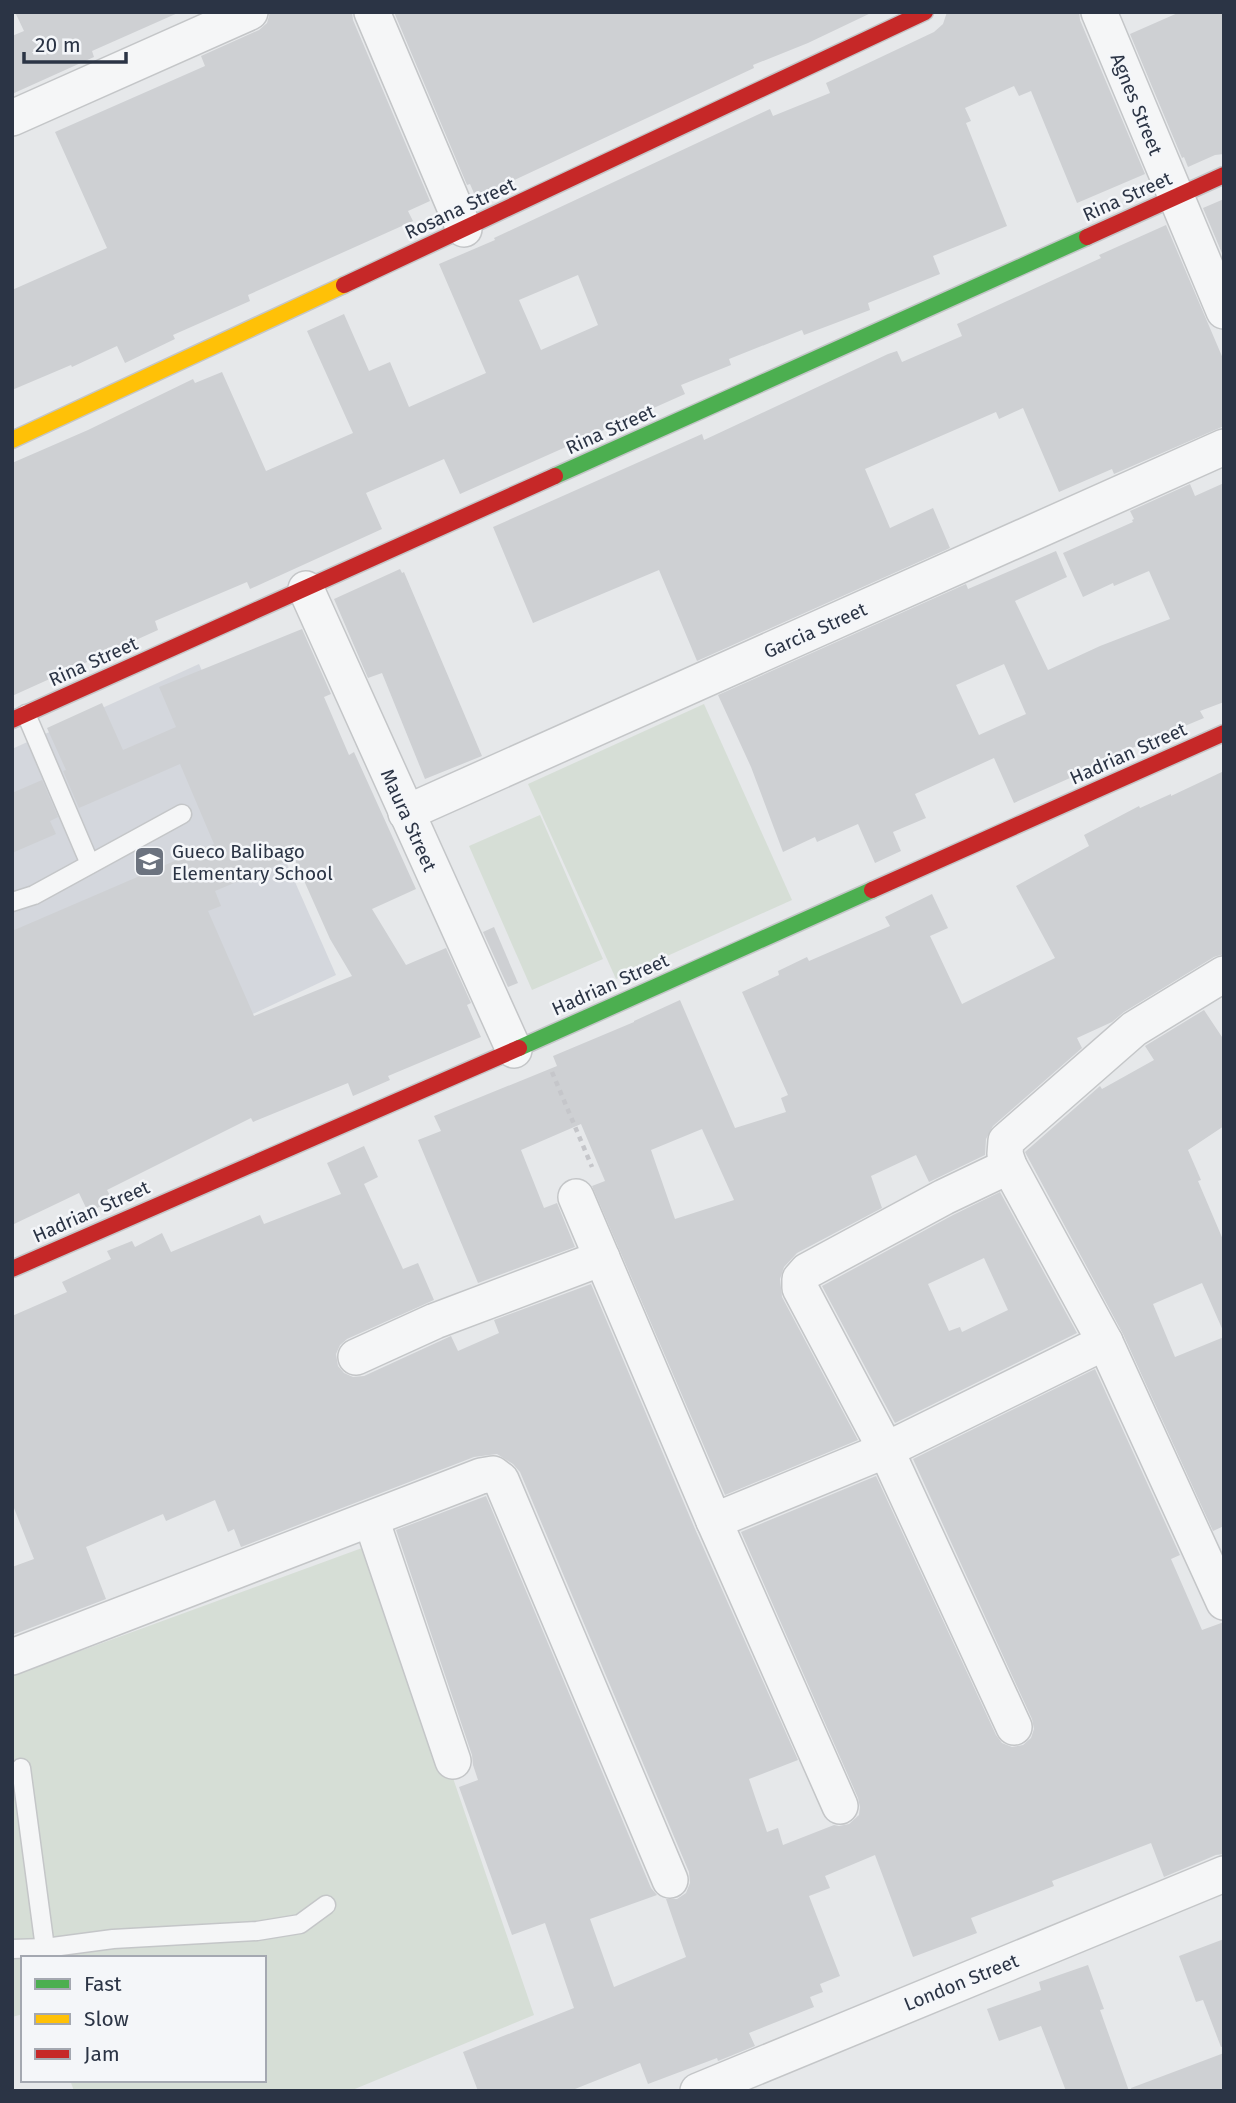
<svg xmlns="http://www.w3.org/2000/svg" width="1236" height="2103" font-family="'Fira Sans',sans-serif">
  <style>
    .built { fill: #d4d7dd }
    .green { fill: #d6ded6 }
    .building { fill: #ced0d3; fill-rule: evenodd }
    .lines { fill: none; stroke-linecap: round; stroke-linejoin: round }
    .lane-casing { stroke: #c4c6c8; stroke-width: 21 }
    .street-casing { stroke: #c4c6c8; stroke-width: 38 }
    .fast-casing { stroke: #c4c6c8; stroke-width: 19 }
    .slow-casing { stroke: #c4c6c8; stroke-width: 19 }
    .jam-casing { stroke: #c4c6c8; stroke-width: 19 }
    .path { stroke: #c5c6ca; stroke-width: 4.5; stroke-dasharray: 5 5; stroke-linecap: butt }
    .lane { stroke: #f5f6f7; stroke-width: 18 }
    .street { stroke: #f5f6f7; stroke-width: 35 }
    .fast { stroke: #4caf50; stroke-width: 16 }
    .slow { stroke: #ffc107; stroke-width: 16 }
    .jam { stroke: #c62828; stroke-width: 16 }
    .labels { text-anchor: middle; stroke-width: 5; stroke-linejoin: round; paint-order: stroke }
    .street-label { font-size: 19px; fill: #2b3445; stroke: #f4f6f9 }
    .poi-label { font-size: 19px; fill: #2b3445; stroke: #f4f6f9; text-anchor: start }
  </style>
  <rect width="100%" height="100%" fill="#e6e8ea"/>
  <polygon class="built" points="199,664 336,975 12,1127 12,749"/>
  <g class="green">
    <polygon points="704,704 792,900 616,979 528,784"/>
    <polygon points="540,815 603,959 532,990 469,846"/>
    <polygon points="373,1544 534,2015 350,2091 74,2091 70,2080 264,2080 264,1958 23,1958 23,2014 12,2017 12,1676"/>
  </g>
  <g class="building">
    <polygon points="15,12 180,12 92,51 94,57 12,94 12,36 24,31"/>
    <polygon points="270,12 352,12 353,20 430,201 408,211 413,221 248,295 250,301 173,335 175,339 125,363 117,346 72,367 71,365 12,390 12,290 107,248 55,132 205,66 201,56 259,30 267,23"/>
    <polygon points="394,12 873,12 808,43 753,65 754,68 476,198 470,184 467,185"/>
    <path d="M947,12H1079L1080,20L1145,174L1077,203L1031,91L1019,96L1014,86L965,108L971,121L966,123L1007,226L933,256L940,274L868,303L870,310L804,335L802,330L729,359L731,365L681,385L685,394L460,494L444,459L366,493L382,529L250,589L247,582L155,621L158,630L12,696V463L88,430L193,379L195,383L222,372L266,471L353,433L307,331L344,314L369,371L390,362L409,407L486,373L439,264L495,240L494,238L770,109L773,116L830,93L826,83L934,32L943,24ZM578,275L598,325L541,350L519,300Z"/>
    <polygon points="1180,12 1224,12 1224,154 1215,155 1188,167 1184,157 1182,158 1130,34"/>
    <polygon points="1224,199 1224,258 1203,208"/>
    <polygon points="1166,225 1224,361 1224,426 1114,474 1112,469 1059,492 1023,408 999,419 996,412 865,469 890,528 933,508 950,548 697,661 659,570 533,623 493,527 702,434 704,440 888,354 897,351 902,362 962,336 957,324 1101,258 1099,255"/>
    <path d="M1224,483V702L1200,711L1204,718L1113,756L1115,758L1014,803L994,758L915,794L926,818L893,832L901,851L875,863L858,824L817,842L815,837L783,852L751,767L718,695L966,584L968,589L1056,551L1067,577L1015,601L1048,670L1100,646L1170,619L1149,571L1114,586L1113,583L1083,597L1063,553L1133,522L1132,520L1134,519L1130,511L1190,484L1195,496ZM1004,664L1026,714L979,735L956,685Z"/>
    <polygon points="400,569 402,573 404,572 482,756 425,779 382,673 368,678 334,599"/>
    <path d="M302,629L331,694L324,697L349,755L354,752L416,889L372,909L406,965L446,948L471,1003L467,1005L481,1037L388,1076L390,1080L353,1096L348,1083L253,1122L251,1118L107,1190L113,1201L88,1212L79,1193L12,1225V931L214,844L180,764L79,808L63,771L66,770L47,728L102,703L123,750L176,727L159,687ZM294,858L330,939L352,976L254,1016L208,911L221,906L215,891Z"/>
    <path d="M1224,771V954L1214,957L1124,1012L1112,1022L1077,1038L1082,1048L993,1126L986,1139L985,1155L929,1182L916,1155L871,1176L882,1208L797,1253L784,1267L780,1279L782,1297L858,1440L725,1495L592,1186L605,1181L581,1124L521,1150L544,1208L557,1203L575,1247L478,1283L418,1140L441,1131L434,1116L557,1066L553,1056L634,1022V1021L680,1000L735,1128L786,1112L781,1098L788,1095L742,992L779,975L778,971L807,957L809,961L890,926L885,917L932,894L948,928L930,936L962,1004L1055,958L1016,886L1089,846L1084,835L1139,806L1140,808L1171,794V796ZM702,1129L734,1200L675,1219L651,1150Z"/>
    <polygon points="42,780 58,817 50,821 56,834 12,853 12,793"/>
    <polygon points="494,927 518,983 508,987 483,932"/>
    <polygon points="1204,1010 1224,1040 1224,1126 1188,1150 1201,1180 1198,1181 1224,1242 1224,1333 1202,1283 1153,1304 1175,1357 1224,1337 1224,1526 1213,1531 1123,1334 1025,1152 1100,1086 1102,1089 1154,1060 1145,1046"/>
    <polygon points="364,1146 378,1177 364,1184 403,1269 418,1263 434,1300 347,1339 340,1345 336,1354 338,1366 344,1373 353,1377 364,1376 451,1336 458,1351 499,1333 494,1320 591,1284 695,1529 798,1760 749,1779 767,1832 778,1828 783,1845 834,1825 839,1826 849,1824 859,1815 860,1807 858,1798 741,1532 876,1476 996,1735 1002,1743 1012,1747 1023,1745 1031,1738 1034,1729 1032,1719 913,1459 1095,1369 1180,1555 1171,1559 1202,1630 1224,1622 1224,1854 1216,1855 1164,1877 1151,1843 1052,1881 1054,1886 971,1918 977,1933 913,1957 875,1855 825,1876 830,1888 809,1896 840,1976 820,1984 823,1992 810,1997 814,2007 749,2033 755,2046 718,2061 717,2058 648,2084 640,2063 570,2091 478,2091 463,2052 574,2008 545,1923 512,1935 459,1787 478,1780 473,1765 472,1755 396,1530 486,1496 651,1888 657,1895 590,1919 614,1987 686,1957 666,1899 677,1899 686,1893 690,1883 689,1872 520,1472 513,1464 497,1454 474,1457 241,1547 234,1529 228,1532 215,1500 166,1521 163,1514 86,1547 106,1599 12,1635 12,1567 34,1559 12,1503 12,1316 67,1292 62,1282 111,1259 107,1251 132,1241 135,1247 162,1233 171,1252 260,1215 264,1224 341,1194 327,1163"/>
    <path d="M1000,1192L1077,1333L895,1423L822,1286L953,1215ZM984,1258L1008,1310L962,1332L960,1327L949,1331L928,1284Z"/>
    <polygon points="1224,1939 1224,2046 1221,2047 1203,2000 1196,2002 1179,1956"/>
    <polygon points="1088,1965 1104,2009 1100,2010 1129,2091 1066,2091 1041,2026 999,2041 987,2009 1041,1990 1039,1982"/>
    <polygon points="1224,2053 1224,2091 1132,2091 1131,2088"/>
  </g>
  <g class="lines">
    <defs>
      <g id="lane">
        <polyline points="26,714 90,864"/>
        <polyline points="12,902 34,895 182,814"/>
        <polyline points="21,1768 45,1948"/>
        <polyline points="12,1949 45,1948 113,1939 257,1931 300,1924 326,1905"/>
      </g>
      <g id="street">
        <polyline points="372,12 464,229"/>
        <polyline points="1099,12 1224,311"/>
        <polyline points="12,118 250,12"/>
        <polyline points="306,589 514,1050"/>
        <polyline points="406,813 1224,447"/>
        <polyline points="1224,974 1134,1029 1006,1141 1005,1154 1009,1166 1105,1342 1224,1602"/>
        <polyline points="1009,1166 944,1197 807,1271 800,1279 800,1288 886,1450 1014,1727"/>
        <polyline points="576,1197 714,1521 840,1806"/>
        <polyline points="356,1357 435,1321 602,1258"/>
        <polyline points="371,1519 453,1761"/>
        <polyline points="714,1521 886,1450 1105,1342"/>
        <polyline points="12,1657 481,1476 493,1474 501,1480 670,1880"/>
        <polyline points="698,2091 1224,1874"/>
      </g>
      <g id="fast">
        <polyline points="555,476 1087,237"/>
        <polyline points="519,1048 872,890"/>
      </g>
      <polyline id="slow" points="12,440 344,285"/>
      <g id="jam">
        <polyline points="1087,237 1224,175"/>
        <polyline points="344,285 925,12"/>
        <polyline points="12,720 555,476"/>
        <polyline points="872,890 1224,733"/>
        <polyline points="12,1269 519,1048"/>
      </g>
    </defs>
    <use href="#lane" class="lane-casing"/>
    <use href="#street" class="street-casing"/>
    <use href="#fast" class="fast-casing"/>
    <use href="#slow" class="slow-casing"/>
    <use href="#jam" class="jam-casing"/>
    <polyline class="path" points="552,1072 592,1167"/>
    <use href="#lane" class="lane"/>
    <use href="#street" class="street"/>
    <use href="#fast" class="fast"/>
    <use href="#slow" class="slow"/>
    <use href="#jam" class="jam"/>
  </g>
  <defs>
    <symbol id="school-square" viewBox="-11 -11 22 22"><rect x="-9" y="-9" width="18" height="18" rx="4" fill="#6c737f" stroke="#f4f6f9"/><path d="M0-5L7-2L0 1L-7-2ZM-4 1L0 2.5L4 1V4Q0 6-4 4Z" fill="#fff"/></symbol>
  </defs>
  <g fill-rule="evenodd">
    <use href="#school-square" x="132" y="844" width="35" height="35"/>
  </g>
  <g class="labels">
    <g class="street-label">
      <text transform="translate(1137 104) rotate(68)" y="7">Agnes Street</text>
      <text transform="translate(1127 196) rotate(-24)" y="7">Rina Street</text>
      <text transform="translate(460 208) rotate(-25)" y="7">Rosana Street</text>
      <text transform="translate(610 429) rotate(-24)" y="7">Rina Street</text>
      <text transform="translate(815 630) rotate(-24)" y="7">Garcia Street</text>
      <text transform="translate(93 661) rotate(-24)" y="7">Rina Street</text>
      <text transform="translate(1128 753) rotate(-24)" y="7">Hadrian Street</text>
      <text transform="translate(409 820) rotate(66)" y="7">Maura Street</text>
      <text transform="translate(610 984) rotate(-24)" y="7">Hadrian Street</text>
      <text transform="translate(91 1211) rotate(-24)" y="7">Hadrian Street</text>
      <text transform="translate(961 1982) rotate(-22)" y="7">London Street</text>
    </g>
    <g class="poi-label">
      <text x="172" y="858">Gueco Balibago<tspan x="172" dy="22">Elementary School</tspan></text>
    </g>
  </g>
  <rect width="1236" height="2103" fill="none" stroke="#2b3445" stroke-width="28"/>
  <rect x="21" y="1956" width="245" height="126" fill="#f4f6f9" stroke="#a4a8b1" stroke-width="2"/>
  <rect x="35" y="1979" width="35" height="10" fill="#4caf50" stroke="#a4a8b1" stroke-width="2"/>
  <text x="84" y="1991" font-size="21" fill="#2b3445">Fast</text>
  <rect x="35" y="2014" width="35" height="10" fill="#ffc107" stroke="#a4a8b1" stroke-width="2"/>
  <text x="84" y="2026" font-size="21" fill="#2b3445">Slow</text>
  <rect x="35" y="2049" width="35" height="10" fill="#c62828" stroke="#a4a8b1" stroke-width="2"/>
  <text x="84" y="2061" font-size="21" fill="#2b3445">Jam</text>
  <path d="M24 52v10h102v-10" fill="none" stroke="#2b3445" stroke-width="3.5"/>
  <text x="35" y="52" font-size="21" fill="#2b3445" stroke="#f4f6f9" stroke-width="5" paint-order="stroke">20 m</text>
</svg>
